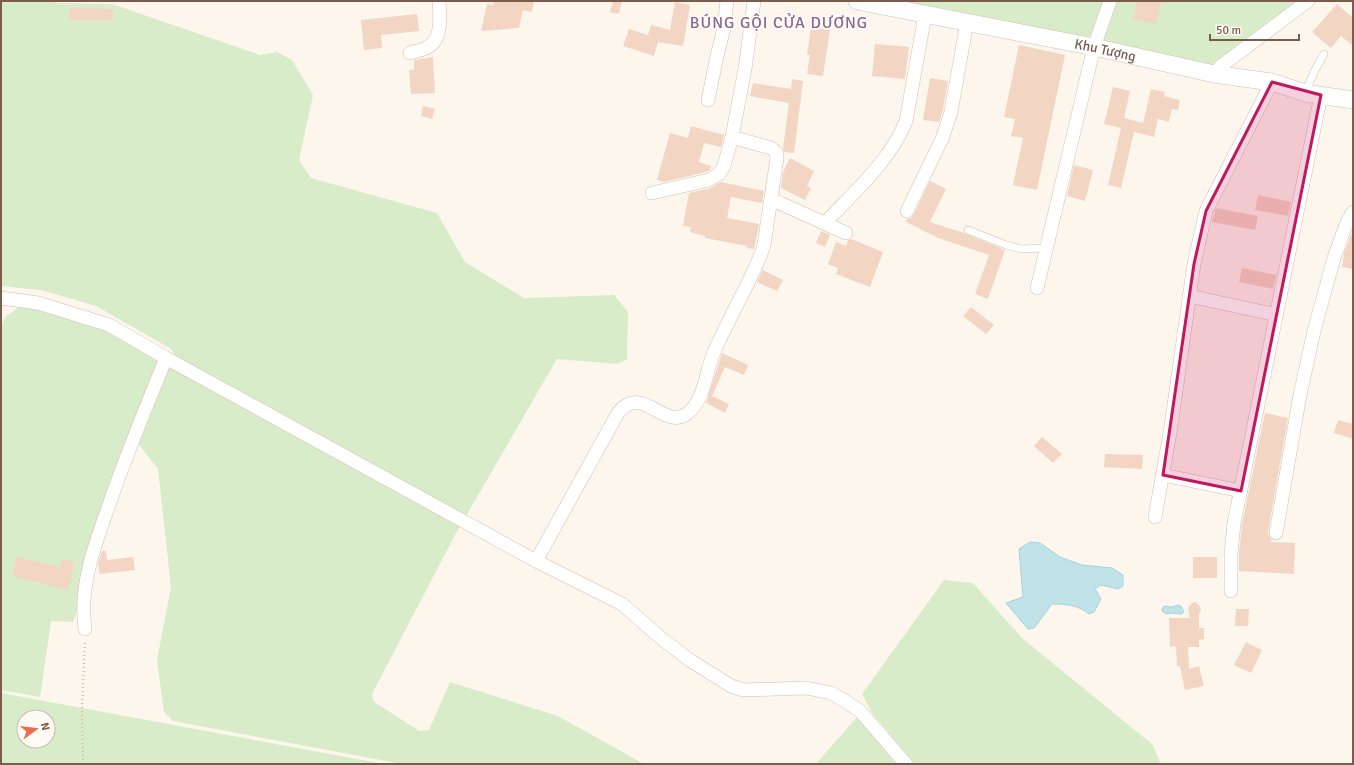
<svg xmlns="http://www.w3.org/2000/svg" width="1354" height="765" font-family="Signika,sans-serif">
  <style>
    .green { fill: #d8ecc9; fill-rule: evenodd }
    .water { fill: #bfe3e8; stroke: #a5d3da }
    .building { fill: #f3d5c3 }
    .lines { fill: none; stroke-linecap: round; stroke-linejoin: round }
    .service-casing { stroke: #d1beb0; stroke-width: 8 }
    .minor-casing { stroke: #d1beb0; stroke-width: 14 }
    .tertiary-casing { stroke: #d1beb0; stroke-width: 18 }
    .path { stroke: #d9b8a5; stroke-width: 2; stroke-dasharray: 1 3; stroke-linecap: butt }
    .service { stroke: #fff; stroke-width: 7 }
    .minor { stroke: #fff; stroke-width: 13 }
    .tertiary { stroke: #fff; stroke-width: 17 }
    .marked { fill: #c2185b; fill-opacity: 0.2; stroke: #c2185b; stroke-width: 3; stroke-linejoin: round }
    .labels { text-anchor: middle; stroke-width: 4; stroke-linejoin: round; paint-order: stroke }
    .street-label { font-size: 14px; fill: #7a5c4d; stroke: #fffaf3 }
    .quarter-label { font-size: 16px; letter-spacing: 1px; fill: #846695; stroke: #fffaf3 }
  </style>
  <rect width="100%" height="100%" fill="#fdf6ec"/>
  <g class="green">
    <polygon points="3,1 48,1 58,3 112,4 260,55 277,52 292,60 313,95 299,160 311,178 437,213 465,262 524,298 614,295 628,312 627,359 618,364 557,359 455,535 372,694 373,701 419,731 429,730 450,682 558,716 644,764 402,764 173,721 164,712 157,660 171,587 158,469 136,441 175,355 171,349 96,306 41,290 1,286 1,2"/>
    <polygon points="891,1 1305,1 1211,66"/>
    <polygon points="19,307 38,307 108,330 159,358 77,612 73,622 51,621 40,697 1,690 1,328 5,317"/>
    <polygon points="944,580 973,583 1023,639 1152,744 1161,764 915,764 872,713 862,694"/>
    <path d="M1,693L384,764H1ZM24,717H48V741H24Z"/>
    <polygon points="857,717 896,764 816,764"/>
  </g>
  <g class="water">
    <path d="M1030,542L1040,543L1060,557L1082,565L1112,568L1123,575V586L1118,589L1101,585L1095,589L1101,599L1094,612L1089,614C1079,605 1065,604 1052,604L1034,628L1028,629L1006,603L1023,597L1019,549Z"/>
    <polygon points="1178,605 1181,606 1184,612 1181,614 1172,613 1167,614 1163,612 1162,609 1164,606 1171,607"/>
  </g>
  <g class="building">
    <polygon points="494,1 534,1 532,12 523,10 519,28 481,31 487,4 493,5"/>
    <polygon points="613,1 622,1 619,14 610,12"/>
    <polygon points="1137,1 1161,1 1156,24 1133,19"/>
    <polygon points="675,2 690,5 683,46 658,42 654,56 623,46 629,29 648,35 651,25 670,30"/>
    <polygon points="1337,4 1353,18 1353,46 1341,36 1331,48 1312,32"/>
    <polygon points="69,8 113,9 113,20 69,20"/>
    <polygon points="417,14 419,31 381,35 382,48 364,50 361,20"/>
    <polygon points="811,27 830,30 823,76 807,74 810,55 807,55"/>
    <polygon points="875,44 909,47 905,79 872,76"/>
    <polygon points="1019,45 1065,55 1037,190 1013,185 1023,138 1011,136 1015,119 1004,117"/>
    <polygon points="433,57 435,93 411,94 409,70 414,70 414,60"/>
    <polygon points="930,78 948,81 943,110 939,122 923,120"/>
    <polygon points="792,79 803,81 794,153 784,152 783,149 789,103 750,96 753,83 791,89"/>
    <polygon points="1113,87 1130,91 1124,118 1143,123 1151,89 1165,92 1164,96 1180,100 1178,110 1172,109 1169,122 1158,119 1154,137 1134,132 1121,188 1108,185 1121,128 1104,124"/>
    <polygon points="423,106 435,109 432,119 421,116"/>
    <polygon points="691,126 724,135 721,147 704,143 699,162 711,166 710,170 706,172 664,182 657,180 670,133 688,138"/>
    <polygon points="790,158 814,171 807,186 811,188 805,200 781,188 783,172"/>
    <polygon points="1074,165 1093,170 1085,201 1067,196"/>
    <polygon points="930,181 946,189 930,222 964,233 1005,250 988,299 975,294 989,255 938,238 906,222 907,219 911,218 914,214"/>
    <polygon points="721,182 764,191 762,203 731,197 727,218 759,224 754,249 747,248 747,246 705,238 705,236 690,232 691,227 683,226 689,193 711,188"/>
    <polygon points="1258,195 1291,202 1288,216 1255,210"/>
    <polygon points="1216,208 1258,216 1255,230 1212,222"/>
    <polygon points="821,231 830,235 825,247 816,243"/>
    <polygon points="1352,233 1353,233 1353,269 1342,267 1344,253"/>
    <polygon points="851,239 883,252 870,287 836,274 838,268 828,264 836,242 846,246 848,240"/>
    <polygon points="1242,268 1276,275 1273,289 1239,282"/>
    <polygon points="763,270 783,280 777,291 757,282"/>
    <polygon points="971,307 994,325 986,334 963,316"/>
    <polygon points="722,353 748,365 744,375 725,367 712,396 729,404 725,413 706,403"/>
    <polygon points="1265,413 1288,418 1268,532 1269,536 1272,540 1271,542 1295,543 1294,574 1239,571 1239,554 1242,524"/>
    <polygon points="1338,420 1353,424 1353,439 1334,433"/>
    <polygon points="1042,437 1062,454 1053,463 1034,446"/>
    <polygon points="1105,454 1143,455 1142,469 1104,467"/>
    <polygon points="102,551 106,551 107,560 133,557 135,570 100,574 98,563"/>
    <polygon points="16,557 60,567 62,559 75,562 68,590 12,576"/>
    <rect x="1193" y="557" width="24" height="21"/>
    <polygon points="1195,602 1200,606 1201,609 1199,615 1199,628 1204,628 1204,639 1199,640 1199,647 1188,647 1189,669 1199,666 1204,686 1185,690 1180,666 1177,666 1176,646 1170,647 1169,618 1190,618 1188,608 1192,603"/>
    <polygon points="1236,609 1249,609 1248,626 1235,626"/>
    <polygon points="1246,642 1262,650 1251,673 1234,665"/>
  </g>
  <g class="lines">
    <defs>
      <g id="service">
        <polyline points="1305,93 1314,72 1324,54"/>
        <polyline points="968,230 1006,245 1021,249 1047,248"/>
      </g>
      <g id="minor">
        <path d="M410,53C415,51 421,51 426,48C443,41 440,16 439,1"/>
        <polyline points="1214,74 1221,66 1308,1"/>
        <polyline points="708,100 717,56 724,28 727,1"/>
        <polyline points="652,193 709,180 719,174 724,166 732,137 745,69 754,1"/>
        <polyline points="771,199 846,233"/>
        <polyline points="907,211 942,139 951,112 967,22"/>
        <path d="M825,223C853,193 891,160 906,121L925,15"/>
        <polyline points="1037,288 1094,47 1110,1"/>
        <polyline points="1189,296 1277,315"/>
        <polyline points="1,298 38,303 109,325 166,358 536,561 622,604 661,638 691,661 731,686 743,690 806,688 831,693 845,701 860,711 906,764"/>
        <polyline points="1163,475 1241,491"/>
        <polyline points="1155,517 1170,433 1194,264 1206,211 1272,82"/>
        <polyline points="1276,533 1300,395 1314,331 1334,258 1347,222 1353,212"/>
        <path d="M536,561L618,413C643,382 664,432 688,413C705,399 706,370 714,352C724,330 735,308 746,287C752,274 759,261 763,248C766,238 766,228 768,218C771,198 774,178 777,158L776,152L771,148L732,137"/>
        <polyline points="1231,591 1231,554 1234,523 1321,95"/>
        <path d="M85,629C79,586 95,544 109,505C126,455 146,407 166,358"/>
      </g>
      <g id="tertiary">
        <path id="s1" d="M857,1L1094,47L1214,74L1272,82L1305,93L1353,100"/>
      </g>
    </defs>
    <use href="#service" class="service-casing"/>
    <use href="#minor" class="minor-casing"/>
    <use href="#tertiary" class="tertiary-casing"/>
    <polyline class="path" points="83,764 82,708 85,641"/>
    <use href="#service" class="service"/>
    <use href="#minor" class="minor"/>
    <use href="#tertiary" class="tertiary"/>
  </g>
  <path class="marked" d="M1272,82L1321,95L1241,491L1163,475L1194,264L1206,211Z"/>
  <g class="labels">
    <g class="street-label">
      <text dy="5" stroke="none"><textPath href="#s1" startOffset="253">Khu Tượng</textPath></text>
    </g>
    <g class="quarter-label">
      <text x="779" y="28">BÚNG GỘI CỬA DƯƠNG</text>
    </g>
  </g>
  <rect width="1354" height="765" fill="none" stroke="#7a5c4d" stroke-width="4"/>
  <g transform="translate(36 729) rotate(75)"><circle r="19" fill="#fffaf3" stroke="#cabbb1"/>
  <path d="M0-3L7 15L0 10L-7 15Z" fill="#e76f51"/>
  <text y="-6" font-size="11" font-weight="bold" text-anchor="middle" fill="#7a5c4d">N</text>
  </g>
  <path d="M1210 34v6h89v-6" fill="none" stroke="#7a5c4d" stroke-width="2"/>
  <text x="1216" y="34" font-size="12" fill="#7a5c4d" stroke="#fffaf3" stroke-width="3" paint-order="stroke">50 m</text>
</svg>
